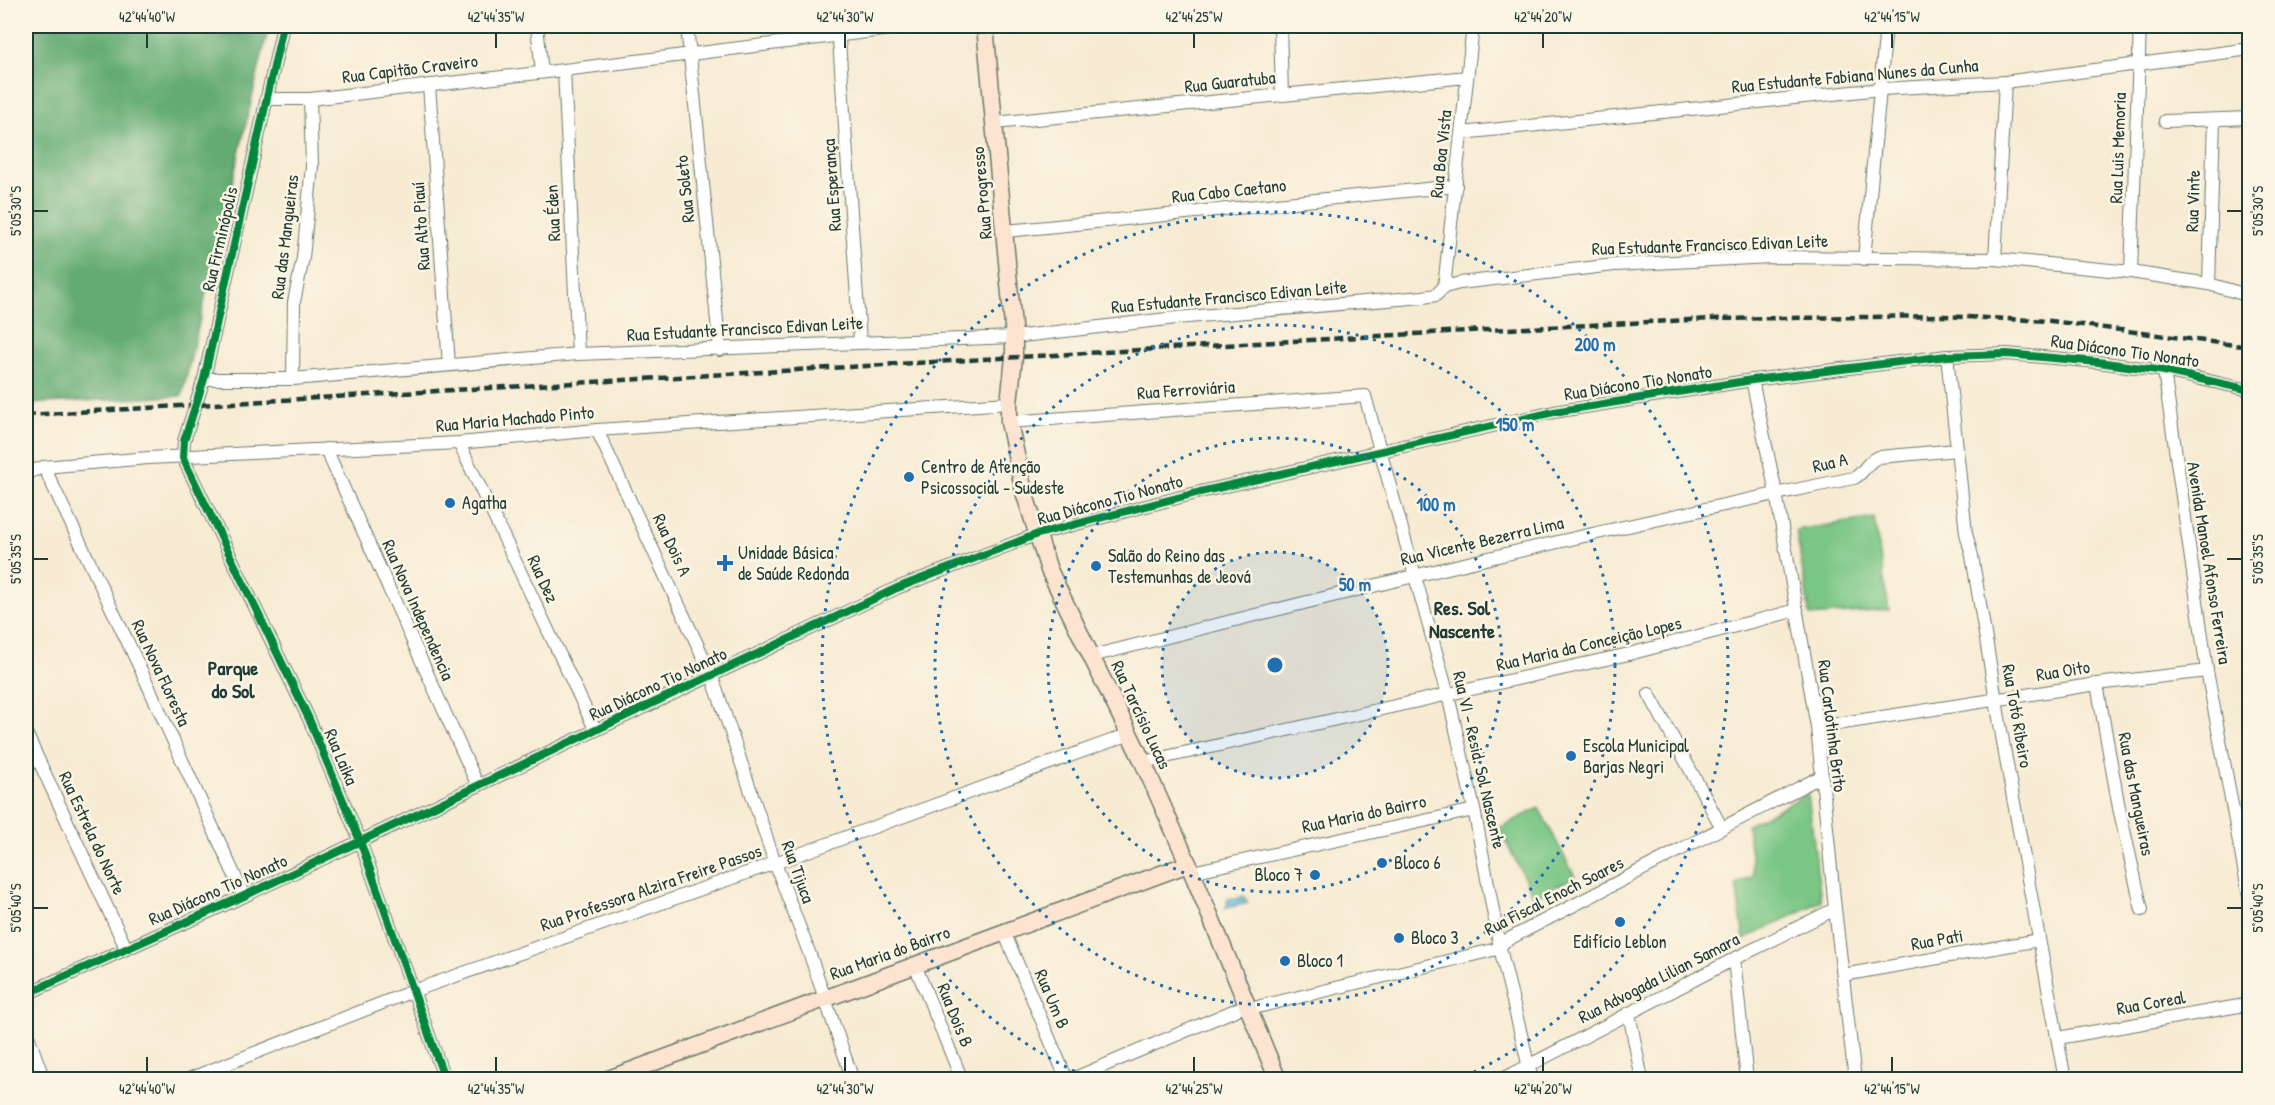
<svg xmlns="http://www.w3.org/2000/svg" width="2275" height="1105" font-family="'Patrick Hand',sans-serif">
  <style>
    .green { fill: #7ac685; stroke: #4c825c; stroke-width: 1.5 }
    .forest { fill: #63ab72; stroke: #417453; stroke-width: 1.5 }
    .water { fill: #52b2d1; stroke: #387882; stroke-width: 1.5 }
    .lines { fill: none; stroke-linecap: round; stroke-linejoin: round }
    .street-casing { stroke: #6b7a6c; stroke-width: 14 }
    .secondary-casing { stroke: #6b7a6c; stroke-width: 19 }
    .street { stroke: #fff; stroke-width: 12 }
    .secondary { stroke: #fde4d1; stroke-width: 16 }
    .rail { stroke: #1f3d34; stroke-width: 4.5; stroke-dasharray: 9 4.5; stroke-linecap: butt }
    .cycleway-casing { stroke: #fcf5e5; stroke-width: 11 }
    .cycleway { stroke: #00873e; stroke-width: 8 }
    .ticks { fill: none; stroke: #1f3d34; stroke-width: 2 }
    .ring { fill: none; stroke: #1f6fb2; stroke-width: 3; stroke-dasharray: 3 6 }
    .poi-dot { fill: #1f6fb2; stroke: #fcf5e5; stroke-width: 2 }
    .labels { text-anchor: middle; stroke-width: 5; stroke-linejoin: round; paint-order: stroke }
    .street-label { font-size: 18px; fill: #1f3d34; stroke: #fcf5e5 }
    .poi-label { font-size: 18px; fill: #1f3d34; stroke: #fcf5e5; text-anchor: start }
    .neighbourhood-label { font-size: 20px; font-weight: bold; fill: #1f3d34; stroke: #fcf5e5 }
    .centre { fill: #1f6fb2; stroke: #fcf5e5; stroke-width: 3 }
    .ring-label { font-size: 18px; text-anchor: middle; font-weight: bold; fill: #1f6fb2; stroke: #fcf5e5; stroke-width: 5; stroke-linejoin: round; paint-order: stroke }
    .neatline { fill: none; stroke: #1f3d34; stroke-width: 2 }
    .ticks-label { font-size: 15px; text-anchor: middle; fill: #1f3d34 }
  </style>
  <rect width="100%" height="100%" fill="#fcf5e5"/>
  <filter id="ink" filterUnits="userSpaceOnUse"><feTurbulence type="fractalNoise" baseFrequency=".0167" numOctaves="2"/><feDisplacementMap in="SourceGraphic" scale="12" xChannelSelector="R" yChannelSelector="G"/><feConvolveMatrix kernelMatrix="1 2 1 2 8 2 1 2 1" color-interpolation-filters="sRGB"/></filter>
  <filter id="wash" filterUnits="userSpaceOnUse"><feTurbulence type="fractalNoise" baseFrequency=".008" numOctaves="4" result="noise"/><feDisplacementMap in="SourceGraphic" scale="24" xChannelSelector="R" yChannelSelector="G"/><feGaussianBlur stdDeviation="1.35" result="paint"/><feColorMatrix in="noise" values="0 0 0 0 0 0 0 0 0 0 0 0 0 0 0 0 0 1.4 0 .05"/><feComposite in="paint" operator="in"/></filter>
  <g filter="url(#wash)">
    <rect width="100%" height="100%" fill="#f7ebd3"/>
    <g class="green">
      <polygon points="1874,518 1889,610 1810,616 1796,530"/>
      <polygon points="1808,794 1821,901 1744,939 1736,885 1754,876 1747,825"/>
      <polygon points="1539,808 1575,877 1534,897 1499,828"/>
    </g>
    <polygon class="forest" points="26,26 269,26 182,396 26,404"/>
    <polygon class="water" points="1244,896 1248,903 1226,908 1228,898 1236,899"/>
  </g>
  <g filter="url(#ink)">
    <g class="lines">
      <defs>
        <g id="street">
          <polyline points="283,26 204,379 184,441 183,458 309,719 360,841 445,1080"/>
          <polyline points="537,26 542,72"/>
          <polyline points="687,26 720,350"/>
          <polyline points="838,26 860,341"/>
          <polyline points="1280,26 1282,95"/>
          <polyline points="564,70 578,354"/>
          <polyline points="429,85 449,365"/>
          <polyline points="266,99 310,99 564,70 914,26"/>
          <polyline points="2165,121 2250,118"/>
          <polyline points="995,123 1467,77"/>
          <polyline points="1462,133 1881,89 2005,82 2250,49"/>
          <polyline points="1006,231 1456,186"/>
          <polyline points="1864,259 1886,26"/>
          <polyline points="1995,259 2005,82"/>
          <polyline points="2131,272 2140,26"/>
          <polyline points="2209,284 2214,120"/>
          <polyline points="1444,287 1473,26"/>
          <polyline points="1947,356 1966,533 1972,556 2005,754 2065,1080"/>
          <polyline points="2164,371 2207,671 2250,901"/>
          <polyline points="204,379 293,379 578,354 1014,337 1176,318 1423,297 1436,295 1444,287 1460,283 1614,265 1771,257 1995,259 2131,272 2209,284 2250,296"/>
          <polyline points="293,379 294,302 303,258 312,166 310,99"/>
          <polyline points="1752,380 1776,493 1817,727 1835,909 1855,1080"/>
          <polyline points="1009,422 1365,396 1448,695 1474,809 1500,948 1532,1080"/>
          <polyline points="597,430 712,676 775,863 810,955 853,1080"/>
          <polyline points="459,443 595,729"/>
          <polyline points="326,449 478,786"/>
          <polyline points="44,467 141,670 244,896"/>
          <polyline points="26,473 44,467 148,458 459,443 597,430 1009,403"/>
          <path d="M1092,656C1345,592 1598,529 1854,478C1865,473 1866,461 1879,457L1957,450"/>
          <polyline points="2097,684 2119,808 2142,910"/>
          <polyline points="1649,694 1722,828"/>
          <polyline points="1817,727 2097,684 2207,671"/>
          <polyline points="26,733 126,948"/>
          <polyline points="1143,762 1629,654 1797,610"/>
          <polyline points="1192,872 1474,810"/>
          <polyline points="1004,932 1067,1080"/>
          <polyline points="1734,959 1747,1080"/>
          <polyline points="915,965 962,1080"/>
          <polyline points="1843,975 2039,940"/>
          <polyline points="26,994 244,896 897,588 1038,534 1200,492 1554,412 1752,380 1947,356 2007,354 2098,362 2164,371 2250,390"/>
          <polyline points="1249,1009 1497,949 1505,941 1822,776"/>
          <polyline points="1629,1013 1642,1080"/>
          <polyline points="26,1030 44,1080"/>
          <polyline points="2058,1038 2250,1004"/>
          <polyline points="186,1080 413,991 775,863 1130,734"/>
          <polyline points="1070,1080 1247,1005"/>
          <polyline points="1501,1080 1734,959 1835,909"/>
          <polyline points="1840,1080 1854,1075"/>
        </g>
        <g id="secondary">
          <polyline points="985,26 1014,337 1014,357 1009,403 1009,422 1024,492 1049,570 1143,762 1192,872 1278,1080"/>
          <polyline points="606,1080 1188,864"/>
        </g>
      </defs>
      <use href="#street" class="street-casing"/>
      <use href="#secondary" class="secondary-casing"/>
      <use href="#street" class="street"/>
      <use href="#secondary" class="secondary"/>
      <polyline class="rail" points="26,415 1447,332 1710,319 1943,316 2051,321 2250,347"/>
      <defs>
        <g id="cycleway">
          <polyline points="283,26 204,379 184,441 183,458 309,719 360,841 445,1080"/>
          <polyline points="26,994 244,896 897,588 1038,534 1200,492 1554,412 1752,380 1947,356 2007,354 2098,362 2164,371 2250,390"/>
        </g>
      </defs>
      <use href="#cycleway" class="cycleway-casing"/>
      <use href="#cycleway" class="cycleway"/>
    </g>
  </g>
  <path class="ticks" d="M147,33V48M496,33V48M845,33V48M1194,33V48M1543,33V48M1892,33V48M33,211H48M2227,211H2242M33,559H48M2227,559H2242M33,908H48M2227,908H2242M147,1057V1072M496,1057V1072M845,1057V1072M1194,1057V1072M1543,1057V1072M1892,1057V1072"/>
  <circle cx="1275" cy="665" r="113" fill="#1f6fb2" fill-opacity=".12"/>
  <g class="ring">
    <circle cx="1275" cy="665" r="113"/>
    <circle cx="1275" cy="665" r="227"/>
    <circle cx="1275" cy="665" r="340"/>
    <path d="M1091 1079A453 453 0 1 1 1459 1079"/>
  </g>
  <g class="poi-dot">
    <circle cx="909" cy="477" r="6"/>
    <circle cx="450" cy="503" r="6"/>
    <path d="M722 554h6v6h6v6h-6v6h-6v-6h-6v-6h6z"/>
    <circle cx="1096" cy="566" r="6"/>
    <circle cx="1571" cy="756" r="6"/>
    <circle cx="1382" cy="863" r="6"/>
    <circle cx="1315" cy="875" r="6"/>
    <circle cx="1620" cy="922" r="6"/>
    <circle cx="1399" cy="938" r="6"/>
    <circle cx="1285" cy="961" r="6"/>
  </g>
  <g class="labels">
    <g class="street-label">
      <text transform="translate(410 69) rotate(-7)" y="6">Rua Capitão Craveiro</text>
      <text transform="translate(1855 76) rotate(-5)" y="6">Rua Estudante Fabiana Nunes da Cunha</text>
      <text transform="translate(1230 82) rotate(-6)" y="6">Rua Guaratuba</text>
      <text transform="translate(2118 148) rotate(-88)" y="6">Rua Luis Memoria</text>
      <text transform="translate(1441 154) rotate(-84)" y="6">Rua Boa Vista</text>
      <text transform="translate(832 185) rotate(-94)" y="6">Rua Esperança</text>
      <text transform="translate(685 189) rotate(-96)" y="6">Rua Soleto</text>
      <text transform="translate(1229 191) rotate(-6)" y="6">Rua Cabo Caetano</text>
      <text transform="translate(982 193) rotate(-95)" y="6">Rua Progresso</text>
      <text transform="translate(2193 201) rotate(-88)" y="6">Rua Vinte</text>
      <text transform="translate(553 213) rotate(-93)" y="6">Rua Éden</text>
      <text transform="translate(421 226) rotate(-94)" y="6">Rua Alto Piauí</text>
      <text transform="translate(285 237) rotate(-83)" y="6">Rua das Mangueiras</text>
      <text transform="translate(220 239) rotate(-77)" y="6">Rua Firminópolis</text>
      <text transform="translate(1710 245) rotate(-2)" y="6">Rua Estudante Francisco Edivan Leite</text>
      <text transform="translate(1229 297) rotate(-5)" y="6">Rua Estudante Francisco Edivan Leite</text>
      <text transform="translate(745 329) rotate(-3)" y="6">Rua Estudante Francisco Edivan Leite</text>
      <text transform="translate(2125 351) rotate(8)" y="6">Rua Diácono Tio Nonato</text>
      <text transform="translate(1638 383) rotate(-9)" y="6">Rua Diácono Tio Nonato</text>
      <text transform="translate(1186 390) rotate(-4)" y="6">Rua Ferroviária</text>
      <text transform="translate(515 419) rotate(-5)" y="6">Rua Maria Machado Pinto</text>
      <text transform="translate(1830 463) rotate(-13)" y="6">Rua A</text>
      <text transform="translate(1110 500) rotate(-15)" y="6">Rua Diácono Tio Nonato</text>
      <text transform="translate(1482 541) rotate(-13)" y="6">Rua Vicente Bezerra Lima</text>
      <text transform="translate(672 545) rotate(65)" y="6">Rua Dois A</text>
      <text transform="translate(2209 563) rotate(81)" y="6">Avenida Manoel Afonso Ferreira</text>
      <text transform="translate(543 579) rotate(65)" y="6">Rua Dez</text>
      <text transform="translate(418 610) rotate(66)" y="6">Rua Nova Independencia</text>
      <text transform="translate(1589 644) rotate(-13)" y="6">Rua Maria da Conceição Lopes</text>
      <text transform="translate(2063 671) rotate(-9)" y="6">Rua Oito</text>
      <text transform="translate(161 673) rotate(65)" y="6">Rua Nova Floresta</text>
      <text transform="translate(658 684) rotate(-25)" y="6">Rua Diácono Tio Nonato</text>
      <text transform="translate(1141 715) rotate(65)" y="6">Rua Tarcísio Lucas</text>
      <text transform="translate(2017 716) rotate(80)" y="6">Rua Totó Ribeiro</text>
      <text transform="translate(1832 726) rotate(83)" y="6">Rua Carlotinha Brito</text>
      <text transform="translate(341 757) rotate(67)" y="6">Rua Laika</text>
      <text transform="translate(1479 760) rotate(77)" y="6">Rua VI - Resid. Sol Nascente</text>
      <text transform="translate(2136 794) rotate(79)" y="6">Rua das Mangueiras</text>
      <text transform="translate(1364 814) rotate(-12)" y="6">Rua Maria do Bairro</text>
      <text transform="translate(92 833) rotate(65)" y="6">Rua Estrela do Norte</text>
      <text transform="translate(798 872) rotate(70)" y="6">Rua Tijuca</text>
      <text transform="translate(651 888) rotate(-19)" y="6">Rua Professora Alzira Freire Passos</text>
      <text transform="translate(218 890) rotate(-24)" y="6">Rua Diácono Tio Nonato</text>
      <text transform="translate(1554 896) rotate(-27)" y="6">Rua Fiscal Enoch Soares</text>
      <text transform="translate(1937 940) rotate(-10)" y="6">Rua Pati</text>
      <text transform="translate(890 953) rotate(-20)" y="6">Rua Maria do Bairro</text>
      <text transform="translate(1659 978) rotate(-27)" y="6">Rua Advogada Lilian Samara</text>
      <text transform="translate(1052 999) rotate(67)" y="6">Rua Um B</text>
      <text transform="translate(2151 1003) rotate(-10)" y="6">Rua Coreal</text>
      <text transform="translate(955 1015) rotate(68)" y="6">Rua Dois B</text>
    </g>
    <g class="poi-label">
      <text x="921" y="473">Centro de Atenção<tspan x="921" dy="21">Psicossocial - Sudeste</tspan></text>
      <text x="462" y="509">Agatha</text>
      <text x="738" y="559">Unidade Básica<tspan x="738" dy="21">de Saúde Redonda</tspan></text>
      <text x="1108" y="562">Salão do Reino das<tspan x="1108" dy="21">Testemunhas de Jeová</tspan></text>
      <text x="1583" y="752">Escola Municipal<tspan x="1583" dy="21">Barjas Negri</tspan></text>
      <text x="1394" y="869">Bloco 6</text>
      <text x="1303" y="881" text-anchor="end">Bloco 7</text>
      <text x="1411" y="944">Bloco 3</text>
      <text x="1620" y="948" text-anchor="middle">Edifício Leblon</text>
      <text x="1297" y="967">Bloco 1</text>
    </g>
    <g class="neighbourhood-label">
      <text x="1462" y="615">Res. Sol<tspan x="1462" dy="23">Nascente</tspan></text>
      <text x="233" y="675">Parque<tspan x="233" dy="23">do Sol</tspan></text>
    </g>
  </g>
  <circle cx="1275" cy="665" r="9" class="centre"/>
  <g class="ring-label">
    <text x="1595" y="351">200 m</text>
    <text x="1515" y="431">150 m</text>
    <text x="1436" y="511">100 m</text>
    <text x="1355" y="591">50 m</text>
  </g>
  <rect width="2275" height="1105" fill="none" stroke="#fcf5e5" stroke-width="66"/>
  <rect x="33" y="33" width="2209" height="1039" class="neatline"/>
  <g class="ticks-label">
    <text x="147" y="22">42°44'40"W</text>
    <text x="496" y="22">42°44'35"W</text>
    <text x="845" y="22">42°44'30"W</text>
    <text x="1194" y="22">42°44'25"W</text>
    <text x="1543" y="22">42°44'20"W</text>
    <text x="1892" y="22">42°44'15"W</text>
    <text transform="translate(16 211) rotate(-90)" y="5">5°05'30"S</text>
    <text transform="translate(2258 211) rotate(-90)" y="5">5°05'30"S</text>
    <text transform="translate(16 559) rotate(-90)" y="5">5°05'35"S</text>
    <text transform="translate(2258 559) rotate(-90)" y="5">5°05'35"S</text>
    <text transform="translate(16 908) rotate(-90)" y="5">5°05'40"S</text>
    <text transform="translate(2258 908) rotate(-90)" y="5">5°05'40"S</text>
    <text x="147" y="1094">42°44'40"W</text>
    <text x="496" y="1094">42°44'35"W</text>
    <text x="845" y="1094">42°44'30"W</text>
    <text x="1194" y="1094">42°44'25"W</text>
    <text x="1543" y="1094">42°44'20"W</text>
    <text x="1892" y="1094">42°44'15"W</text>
  </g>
</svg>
